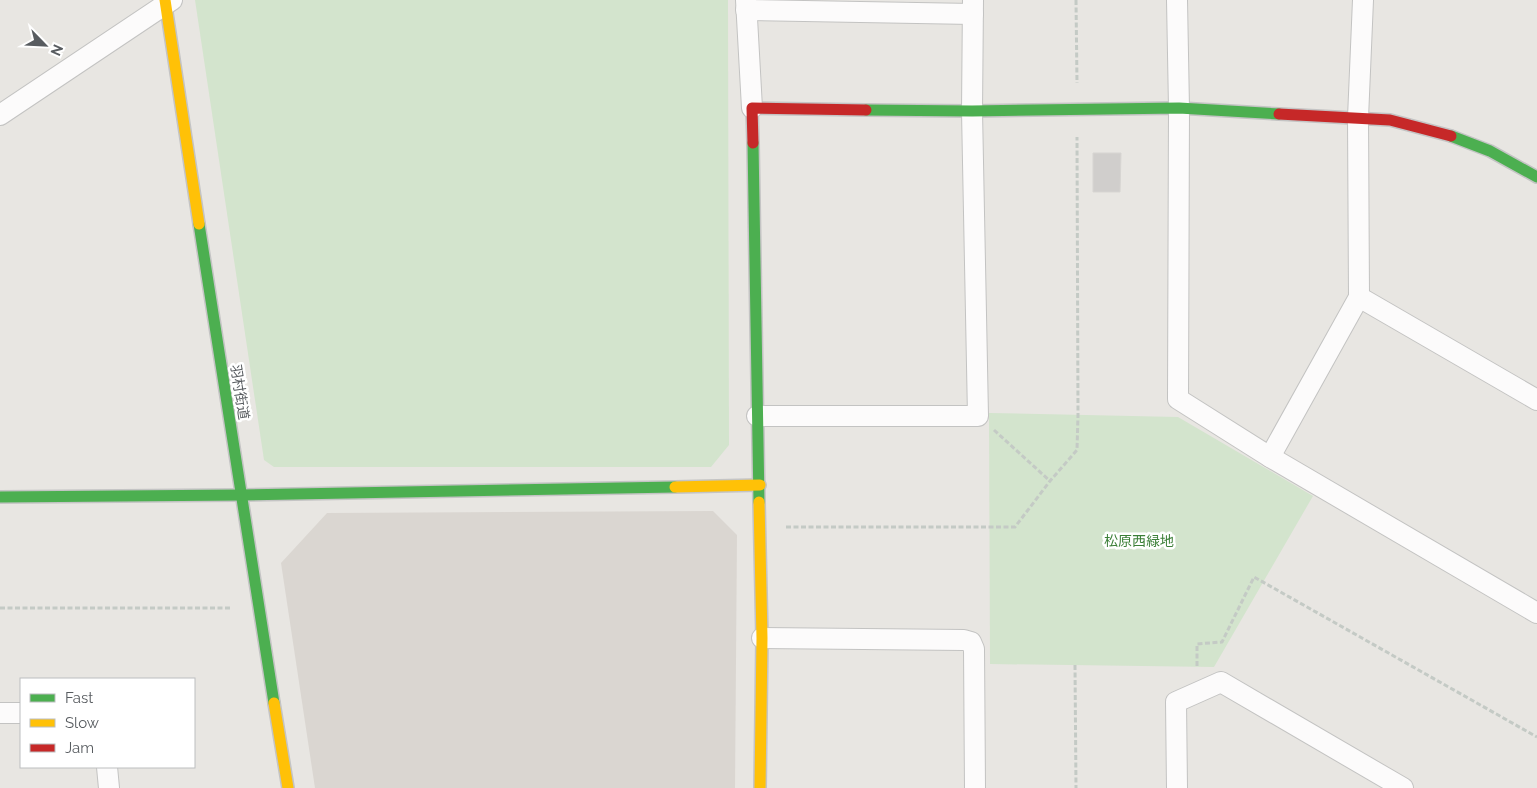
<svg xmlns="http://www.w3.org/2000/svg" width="1537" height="788" font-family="Raleway,'Noto Sans JP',sans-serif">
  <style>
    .education { fill: #dad6d1 }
    .green { fill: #d3e4cd }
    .building { fill: #d0cecc; stroke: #d7d5d2 }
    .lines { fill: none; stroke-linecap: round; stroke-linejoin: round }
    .street-casing { stroke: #c3c3c2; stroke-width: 22 }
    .fast-casing { stroke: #c4c4c4; stroke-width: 14 }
    .slow-casing { stroke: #c4c4c4; stroke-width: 14 }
    .jam-casing { stroke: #c4c4c4; stroke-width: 14 }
    .path { stroke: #c4cac5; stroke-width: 3; stroke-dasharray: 5 2.5; stroke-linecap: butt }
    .street { stroke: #fcfbfb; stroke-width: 20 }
    .fast { stroke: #4caf50; stroke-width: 11 }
    .slow { stroke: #ffc107; stroke-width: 11 }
    .jam { stroke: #c62828; stroke-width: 11 }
    .labels { text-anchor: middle; stroke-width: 5; stroke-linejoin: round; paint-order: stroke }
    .street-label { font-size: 14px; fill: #585c60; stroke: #fff }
    .park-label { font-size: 14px; fill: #3c7f38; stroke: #fff }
  </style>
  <rect width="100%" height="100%" fill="#e8e6e2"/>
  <polygon class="education" points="713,511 737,535 735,788 315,788 281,563 327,513"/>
  <g class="green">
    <polygon points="195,0 728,0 729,445 711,467 274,467 264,460"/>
    <polygon points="989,413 1178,417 1313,496 1214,667 990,664"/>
  </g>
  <polygon class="building" points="1093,153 1121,153 1120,192 1093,192"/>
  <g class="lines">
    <defs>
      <g id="street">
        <polyline points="746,0 752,108"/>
        <polyline points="1177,0 1179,108 1178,399 1270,457 1537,613"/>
        <polyline points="746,10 973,14"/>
        <polyline points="0,115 172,0"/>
        <polyline points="1359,297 1537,400"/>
        <polyline points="757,416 978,416 972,111 973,0"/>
        <polyline points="1270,457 1359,297 1358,118 1363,0"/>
        <polyline points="762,638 964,640 971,642 974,649 975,788"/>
        <polyline points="0,713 21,713"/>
        <polyline points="107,767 109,788"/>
        <polyline points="1177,788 1176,702 1221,682 1403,788"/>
      </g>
      <g id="fast">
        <polyline points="866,110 972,111 1179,108 1279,114"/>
        <polyline points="1451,136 1490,151 1537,177"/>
        <polyline points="753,143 759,502"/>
        <polyline points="199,224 274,703"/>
        <polyline points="0,497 241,495 675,487"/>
      </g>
      <g id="slow">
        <polyline points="165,0 199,224"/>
        <polyline points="675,487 760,485"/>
        <polyline points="759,502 762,638 760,788"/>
        <polyline points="274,703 288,788"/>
      </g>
      <g id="jam">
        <polyline points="1279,114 1390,120 1451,136"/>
        <polyline points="753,143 752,108 866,110"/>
      </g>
    </defs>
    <use href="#street" class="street-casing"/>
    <use href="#fast" class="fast-casing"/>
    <use href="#slow" class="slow-casing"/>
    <use href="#jam" class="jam-casing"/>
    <g class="path">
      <polyline points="1076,0 1077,83"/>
      <polyline points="994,430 1050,481"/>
      <polyline points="786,527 1015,527 1050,481 1077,450 1078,415 1077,137"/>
      <polyline points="0,608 232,608"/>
      <polyline points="1075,665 1076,788"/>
      <polyline points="1197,666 1197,644 1222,642 1254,577 1537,737"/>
    </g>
    <use href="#street" class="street"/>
    <use href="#fast" class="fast"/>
    <use href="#slow" class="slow"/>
    <use href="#jam" class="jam"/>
  </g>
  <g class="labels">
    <g class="street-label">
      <text transform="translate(240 392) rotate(81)" y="5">羽村街道</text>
    </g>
    <g class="park-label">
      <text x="1139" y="546">松原西緑地</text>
    </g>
  </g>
  <rect x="20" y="678" width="175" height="90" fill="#ffffff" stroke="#bcbebf"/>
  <rect x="30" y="694" width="25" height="8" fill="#4caf50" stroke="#bcbebf"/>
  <text x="65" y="703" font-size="15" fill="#585c60">Fast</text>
  <rect x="30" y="719" width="25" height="8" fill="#ffc107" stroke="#bcbebf"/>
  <text x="65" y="728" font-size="15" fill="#585c60">Slow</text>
  <rect x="30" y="744" width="25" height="8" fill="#c62828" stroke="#bcbebf"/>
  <text x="65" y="753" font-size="15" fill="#585c60">Jam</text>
  <g transform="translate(45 45) rotate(114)" stroke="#ffffff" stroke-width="4" paint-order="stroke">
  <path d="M0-4L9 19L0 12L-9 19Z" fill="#585c60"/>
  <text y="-8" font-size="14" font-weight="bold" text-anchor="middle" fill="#585c60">N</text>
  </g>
</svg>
